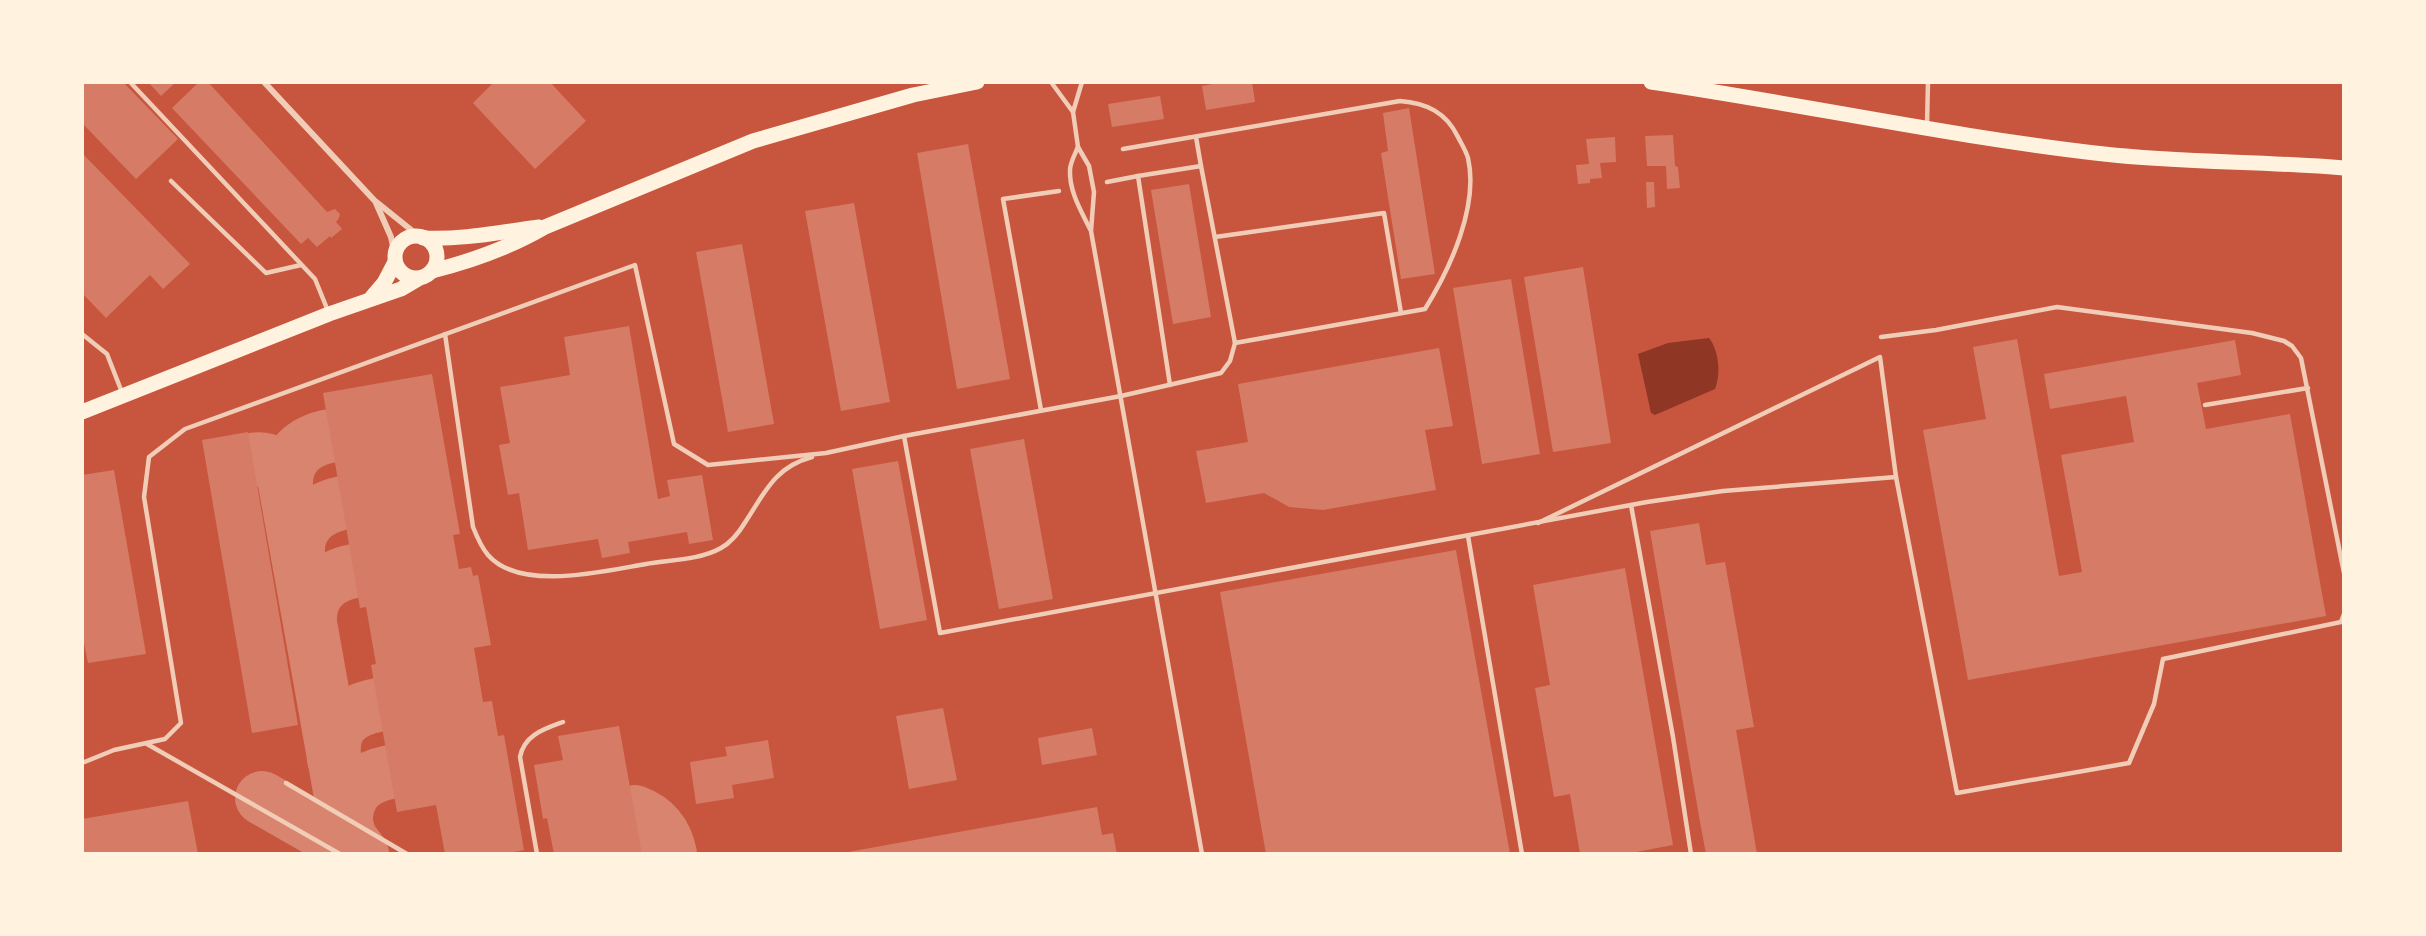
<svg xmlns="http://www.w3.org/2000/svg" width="2426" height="936" font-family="'Source Sans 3',sans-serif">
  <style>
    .water { fill: #8f3625 }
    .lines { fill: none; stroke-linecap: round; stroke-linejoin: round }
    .taxiway { stroke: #d8846e; stroke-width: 54 }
    .building { fill: #d67c66 }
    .service { stroke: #f1ccb7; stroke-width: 4.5 }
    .minor { stroke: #f1ccb7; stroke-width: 6 }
    .primary { stroke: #fff3e0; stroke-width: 15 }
  </style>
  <rect width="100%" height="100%" fill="#c8553d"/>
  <path class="water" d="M1709,338C1719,351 1721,374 1715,389L1655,415L1651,413L1638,354L1668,343Z"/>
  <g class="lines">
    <g class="taxiway">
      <path d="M252,460C268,457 278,464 284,478L346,824L350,838L362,854"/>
      <path d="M286,486C285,457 303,441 330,436"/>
      <path d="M298,555C296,526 315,509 342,503"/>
      <path d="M310,621C309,592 328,576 354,571"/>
      <path d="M334,759C331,726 347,711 378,705"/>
      <polyline points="262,798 360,854"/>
      <path d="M635,812C654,819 666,833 670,854"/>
      <path d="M346,824C345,793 361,778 390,772"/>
    </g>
  </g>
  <g class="building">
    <polygon points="82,82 123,82 178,139 136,179 82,123"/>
    <polygon points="148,82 176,82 161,96"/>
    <polygon points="199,82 208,82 327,212 335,209 340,214 339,218 336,222 342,229 331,238 330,236 317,247 308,238 301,244 172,108"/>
    <polygon points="494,82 550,82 586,121 535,169 473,103"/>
    <polygon points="1223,82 1252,82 1255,102 1206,110 1202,86"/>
    <polygon points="1160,96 1164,119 1112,127 1108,104"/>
    <polygon points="1409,108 1435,274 1401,279 1381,153 1388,151 1383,113"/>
    <polygon points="1673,135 1675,166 1678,167 1680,188 1667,189 1666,166 1647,166 1645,136"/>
    <polygon points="1615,137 1616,162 1600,163 1602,178 1590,179 1590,183 1578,184 1576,165 1589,164 1586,139"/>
    <polygon points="968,144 1010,379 957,389 917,153"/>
    <polygon points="82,153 190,264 163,289 150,275 106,318 82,293"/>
    <polygon points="1646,182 1654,182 1655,207 1647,208"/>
    <polygon points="1189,184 1211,317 1173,324 1151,190"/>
    <polygon points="854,203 890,402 841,411 805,211"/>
    <polygon points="742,244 774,424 728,432 696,252"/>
    <polygon points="1583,267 1611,443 1553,452 1524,277"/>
    <polygon points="1511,279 1540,454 1482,464 1453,288"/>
    <polygon points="629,326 658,499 670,496 667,480 702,475 713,540 689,544 687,532 628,542 630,553 602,558 598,539 528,550 519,493 508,495 499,445 510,443 500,387 570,375 564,337"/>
    <polygon points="2017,339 2059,576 2082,572 2061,455 2134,442 2126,396 2050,409 2044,374 2235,340 2241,375 2197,383 2206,429 2290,414 2326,616 1968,680 1923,430 1986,419 1973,347"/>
    <polygon points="1439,348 1453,426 1425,430 1436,490 1323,510 1289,507 1264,493 1206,503 1196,451 1248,442 1238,384"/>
    <polygon points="432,374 460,534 453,535 459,569 471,567 473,576 478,575 491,645 474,648 483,702 492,701 498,736 504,735 524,850 504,854 445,854 436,805 397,812 371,665 376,664 366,607 360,608 323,393"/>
    <polygon points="248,432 298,725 252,733 202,440"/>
    <polygon points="1024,439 1053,599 999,609 970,449"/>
    <polygon points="898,461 927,620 880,629 852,469"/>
    <polygon points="114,470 146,654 88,663 82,633 82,475"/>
    <polygon points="1699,523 1706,565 1725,562 1754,727 1736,730 1757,854 1706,854 1700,822 1650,531"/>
    <polygon points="1456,550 1510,854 1266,854 1220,592"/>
    <polygon points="1625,568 1673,845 1626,854 1580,854 1570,794 1554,797 1535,688 1550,685 1533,585"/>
    <polygon points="943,708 957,780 909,789 896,716"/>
    <polygon points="619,726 642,854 554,854 547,818 543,819 534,765 563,760 558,736"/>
    <polygon points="1092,728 1097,755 1042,765 1038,738"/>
    <polygon points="768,740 774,778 732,785 734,798 696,804 690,762 727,756 725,747"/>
    <polygon points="188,801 198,854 82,854 82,819"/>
    <polygon points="1097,807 1102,835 1113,833 1117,854 837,854"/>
  </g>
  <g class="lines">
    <g class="service">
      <polyline points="130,82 315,279 328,311"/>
      <polyline points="1051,82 1073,112"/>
      <polyline points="1082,82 1073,112 1078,147 1089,166 1094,192 1091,231 1202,854"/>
      <polyline points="1927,125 1928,82"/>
      <polyline points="1196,137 1201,166"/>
      <path d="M1078,147C1075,154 1070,163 1070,170C1069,191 1081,211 1090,229"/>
      <path d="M1123,149L1400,101C1426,103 1446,112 1458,137C1461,143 1466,151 1468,158C1479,206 1450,269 1425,309L1235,343"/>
      <polyline points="171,181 266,273 301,265"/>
      <polyline points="1107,182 1138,176 1170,385"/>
      <polyline points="1215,237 1384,213 1401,313"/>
      <polyline points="82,334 107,354 123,395"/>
      <path d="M445,334L473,527C477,537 481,547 488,555C520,592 605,571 646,564C669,560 700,560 721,548C732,542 740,531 746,521C765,492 775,467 812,457"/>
      <polyline points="1881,337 1936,330 2057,307 2252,333 2284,341 2292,346 2301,358 2344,573"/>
      <polyline points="2205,405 2308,388"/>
      <polyline points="1041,410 1003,199 1059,191"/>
      <polyline points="904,436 940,633 1647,502 1723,491 1896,477"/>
      <polyline points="1631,505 1673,737 1691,854"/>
      <polyline points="1538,523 1880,357 1896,477 1957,793 2129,763 2154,704 2163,659 2341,622 2344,614"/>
      <polyline points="1468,536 1522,854"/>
      <polyline points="147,744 340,854"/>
      <polyline points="82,763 114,750 165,739 181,723 144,497 149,457 185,429 635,265 674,444 708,465 826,453 904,436 1121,396 1221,373 1230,361 1235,343 1201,166 1138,176"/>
      <polyline points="286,783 407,854"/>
      <path d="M537,854L520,757C524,735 544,729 563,722"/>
    </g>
    <g class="minor">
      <polyline points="264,82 374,200 420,237"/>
      <polyline points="376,203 391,237 395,256"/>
    </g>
    <g class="primary">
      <path d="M1651,82C1802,104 1952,137 2104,154C2183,163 2264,161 2344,168"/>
      <circle cx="416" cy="257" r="21"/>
      <path d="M423,238C462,240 500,232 539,227"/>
      <path d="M432,271C472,261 509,248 545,227L753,141L913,95L977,82"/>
      <polyline points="372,297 384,283 395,262"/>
      <polyline points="82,412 329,314 401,289 418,279"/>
    </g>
  </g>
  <rect width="2426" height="936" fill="none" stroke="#fff3e0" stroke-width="168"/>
</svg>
